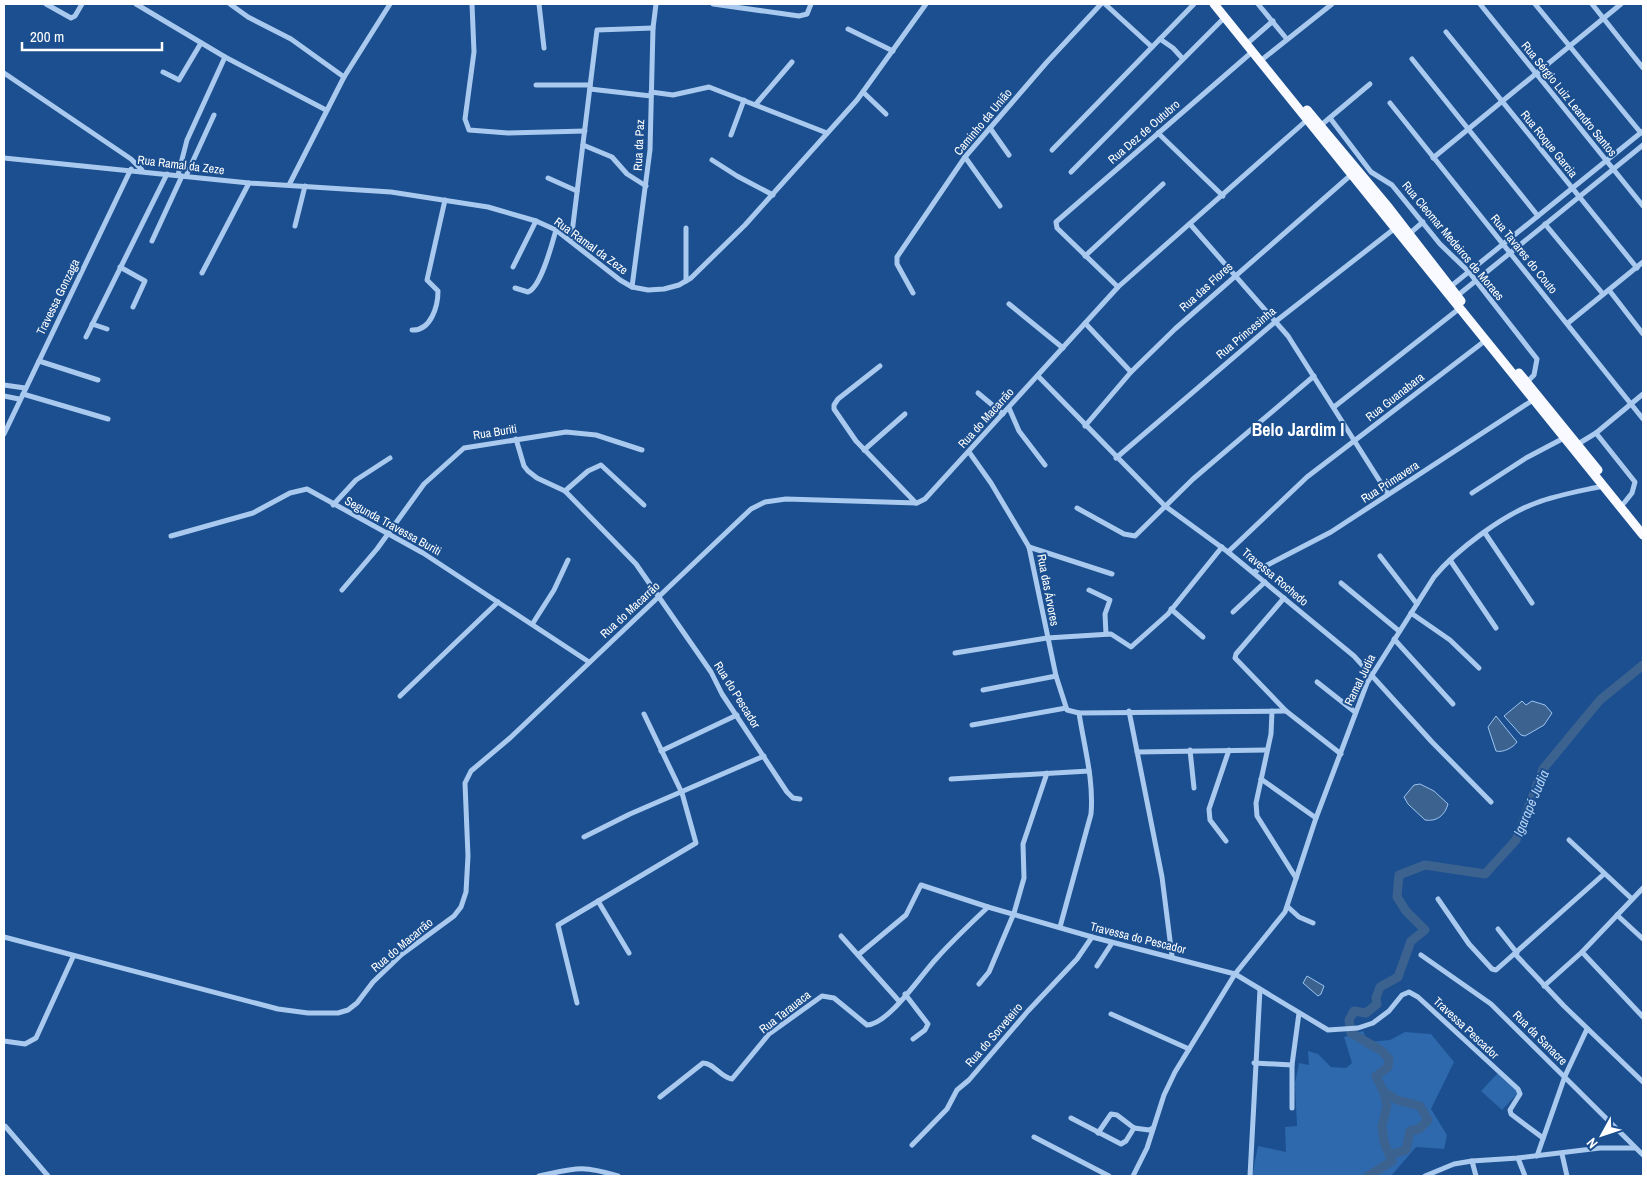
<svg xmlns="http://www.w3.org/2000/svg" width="1647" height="1180" font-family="'Archivo Narrow',sans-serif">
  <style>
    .green { fill: #2e69ad }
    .water { fill: #3c6290; stroke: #9cc4f0 }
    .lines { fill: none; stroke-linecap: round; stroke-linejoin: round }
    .river { stroke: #3c6290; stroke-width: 9 }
    .minor { stroke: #a9c9ee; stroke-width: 5 }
    .trunk { stroke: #f8faff; stroke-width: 9 }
    .labels { text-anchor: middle; stroke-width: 4; stroke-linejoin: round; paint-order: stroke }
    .street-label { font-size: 12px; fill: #fff; stroke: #1b4f8f }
    .water-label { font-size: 14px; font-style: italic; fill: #b5d3f5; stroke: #1b4f8f }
    .district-label { font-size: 18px; font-weight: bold; fill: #fff; stroke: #1b4f8f }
  </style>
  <rect width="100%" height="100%" fill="#1b4f8f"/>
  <g class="green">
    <polygon points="1363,1031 1368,1042 1390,1040 1405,1032 1431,1034 1454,1062 1431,1109 1447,1135 1444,1149 1416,1147 1391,1176 1252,1176 1258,1146 1286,1152 1285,1127 1297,1126 1295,1083 1299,1063 1309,1065 1308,1051 1318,1054 1331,1067 1346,1068 1352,1063 1344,1037"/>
    <polygon points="1498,1073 1519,1092 1502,1110 1481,1091"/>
  </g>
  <g class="water">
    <polygon points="1522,701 1526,705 1532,701 1545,705 1552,713 1544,725 1525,736 1521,735 1504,716"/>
    <path d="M1496,716L1517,742C1513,748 1502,753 1496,751L1488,727Z"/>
    <path d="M1420,784L1434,791L1448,804C1445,815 1437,822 1425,820L1408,804L1404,797L1414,785Z"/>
    <polygon points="1307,976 1324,986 1321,994 1318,996 1303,983"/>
  </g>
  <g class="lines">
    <g class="river">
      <polyline points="1384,1092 1397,1100 1420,1106 1428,1120 1419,1129 1410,1131 1406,1150 1389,1155"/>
      <polyline points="1368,1176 1392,1161 1384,1142 1382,1126 1387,1106 1384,1093 1376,1076 1388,1067 1389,1059 1382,1051 1351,1033 1349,1020 1354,1011 1366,1013 1377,1004 1376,998 1380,987 1398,977 1411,941 1425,930 1406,911 1397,897 1399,875 1425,865 1485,874 1516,840 1543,769 1600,700 1643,665"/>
    </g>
    <g class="minor">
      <polyline points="46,4 71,18 75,16 82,4"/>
      <polyline points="136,4 225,57 326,110"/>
      <polyline points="230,4 248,17 291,39 344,77"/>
      <polyline points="472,4 474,52 465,119 469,130 508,133 585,131"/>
      <polyline points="539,4 544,48"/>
      <polyline points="713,4 799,16 807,14 811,4"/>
      <polyline points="1105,4 1152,47"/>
      <polyline points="1258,4 1286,38"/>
      <polyline points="1480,4 1643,206"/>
      <polyline points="1535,4 1641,133"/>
      <polyline points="1592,4 1643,68"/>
      <polyline points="848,29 893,51"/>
      <polyline points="1446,32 1637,268"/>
      <polyline points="1160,39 1173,48 1183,59"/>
      <polyline points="1250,41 1273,21"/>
      <polyline points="1264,58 1332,4"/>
      <polyline points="1412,59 1538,216"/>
      <polyline points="163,72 179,80 201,43"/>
      <polyline points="4,73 131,159 142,170"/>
      <polyline points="536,85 590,85"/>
      <polyline points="590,89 651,96"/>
      <polyline points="651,92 673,95 709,87 827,133"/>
      <polyline points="863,92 886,114"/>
      <polyline points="1390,103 1643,419"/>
      <polyline points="756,104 792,62"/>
      <polyline points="1330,118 1371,172 1392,185 1440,244 1469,272 1537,359 1534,375 1527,382"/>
      <polyline points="1320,126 1370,84"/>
      <polyline points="990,128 1009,155"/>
      <polyline points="1158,133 1223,196"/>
      <polyline points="731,135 744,100"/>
      <polyline points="583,145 612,157 627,174 646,186"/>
      <polyline points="1052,150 1194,4"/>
      <polyline points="965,157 1000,206"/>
      <polyline points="4,158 249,183 391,192 488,207 536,221 556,230 620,280 632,287 648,290 664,289 679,285 691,278 745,225 857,100 926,4"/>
      <polyline points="1433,158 1621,4"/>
      <polyline points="712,160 737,176 773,195"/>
      <polyline points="1071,172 1224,18"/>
      <polyline points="178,175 187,140 225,57"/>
      <polyline points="186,176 214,115"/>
      <polyline points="548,178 577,191"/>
      <polyline points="289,185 344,77 390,4"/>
      <polyline points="1190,224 1288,336 1388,494"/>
      <polyline points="1545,224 1603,294"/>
      <polyline points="295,226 305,186"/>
      <polyline points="1409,234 1423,222"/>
      <polyline points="152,241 182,176"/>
      <polyline points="571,241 597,30 653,28"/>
      <polyline points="1085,256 1163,184"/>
      <polyline points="120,267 145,281 133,307"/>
      <polyline points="513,267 536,221"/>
      <polyline points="202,273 249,183"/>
      <polyline points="686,281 686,228"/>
      <polyline points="632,287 650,150 653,28 656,4"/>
      <polyline points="1118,287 1057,228 1056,222 1252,52"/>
      <polyline points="1450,287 1643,131"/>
      <path d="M515,288L528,292C541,287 552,244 556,230"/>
      <polyline points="1609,290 1643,334"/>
      <polyline points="913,293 897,264 897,257 965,157 1047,62 1101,4"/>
      <polyline points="1457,296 1643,145"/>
      <polyline points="1009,304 1063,348"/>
      <polyline points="1085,323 1131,372"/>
      <polyline points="1568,323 1643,262"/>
      <polyline points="92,324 107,329"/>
      <path d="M412,330C431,331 438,306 438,291L427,280L445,200"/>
      <polyline points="86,337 167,174"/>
      <polyline points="39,361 98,380"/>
      <polyline points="880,366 838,399 834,405 834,409 856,441 916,503"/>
      <polyline points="1038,376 1165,506 1228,552 1354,656 1432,742 1491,802"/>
      <polyline points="4,385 25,388"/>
      <polyline points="978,393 1003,414"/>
      <polyline points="23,394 108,419"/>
      <polyline points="4,396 19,399"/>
      <polyline points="1334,407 1460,308"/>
      <polyline points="1009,408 1019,431 1045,465"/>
      <polyline points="1085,426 1131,372 1175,329 1352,174"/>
      <polyline points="1596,433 1635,482 1632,493 1624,503"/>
      <polyline points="4,434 131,169"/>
      <polyline points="516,439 524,466 528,471 537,478 565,491 636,564 711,672 722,694 787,792 793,798 800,799"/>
      <polyline points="1578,444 1596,433 1643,394"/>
      <polyline points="864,450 905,414"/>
      <polyline points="969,452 991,483 1029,547 1056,676 1067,710 1079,713 1286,711"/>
      <polyline points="1116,458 1275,322 1394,229"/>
      <polyline points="565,491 588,471 601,465 644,505"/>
      <polyline points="1472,493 1526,458 1564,438"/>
      <polyline points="333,505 356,480 390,458"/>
      <polyline points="1077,508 1124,534 1135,536 1193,479 1314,376"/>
      <polyline points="1485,533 1532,603"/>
      <polyline points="171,536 253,513 290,493 307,489 423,553 589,662"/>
      <polyline points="1029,547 1112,574"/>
      <polyline points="1228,552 1307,477 1486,340"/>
      <polyline points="1380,556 1417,604"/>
      <polyline points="1450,560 1496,628"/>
      <polyline points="1254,572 1331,532 1533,400"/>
      <polyline points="1341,583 1399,631"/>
      <polyline points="342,590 377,549 424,484 464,448 566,432 596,435 642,450"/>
      <polyline points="1089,590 1110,600 1105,614 1106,634"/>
      <polyline points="1284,598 1236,654 1235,658 1286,711 1341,754"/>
      <polyline points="1171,609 1203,637"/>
      <polyline points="1233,612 1265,582"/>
      <polyline points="1411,613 1450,640 1479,668"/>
      <polyline points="533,623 554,590 568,560"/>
      <polyline points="1394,639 1453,704"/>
      <polyline points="955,653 1047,638 1111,634 1131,647 1168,614 1222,547"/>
      <polyline points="1317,682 1355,712"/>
      <polyline points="983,690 1056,676"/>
      <polyline points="400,696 498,602"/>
      <polyline points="1129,711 1162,877 1172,956"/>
      <polyline points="1272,711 1271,734 1256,803 1257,816 1296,878"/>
      <polyline points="972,725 1066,708"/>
      <polyline points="1190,750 1194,788"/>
      <polyline points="661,751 737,715"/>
      <polyline points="1137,752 1266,750"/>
      <polyline points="951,779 1089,771"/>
      <polyline points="1261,779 1316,818"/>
      <polyline points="584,837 630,814 764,756"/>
      <polyline points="1569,840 1632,899"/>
      <polyline points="1226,841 1210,820 1209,809 1229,750"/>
      <polyline points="1438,899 1469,944 1492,969 1496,970 1604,874"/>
      <polyline points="598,901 629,953"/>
      <polyline points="1288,907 1299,917 1313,923"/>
      <polyline points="1617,915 1643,939"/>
      <path d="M1060,927L1091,814C1094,780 1084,746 1079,713"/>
      <polyline points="1498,929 1517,953"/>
      <polyline points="841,936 899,1001"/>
      <polyline points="4,937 278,1009 308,1013 338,1013 348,1010 357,1003 373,982 401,955 454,916 461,907 466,892 468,856 465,783 471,771 510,738 751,509 765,502 786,499 917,503 925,499 1118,287 1307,120"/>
      <polyline points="1582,952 1643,1017"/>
      <polyline points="1515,954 1564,1006 1643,1082"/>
      <polyline points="858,955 906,915 921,885 988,907 1092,937 1235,974 1328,1030 1358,1028 1373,1023 1389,1011 1402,995 1409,992 1418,997 1518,1089 1520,1094 1510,1110 1511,1114 1543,1138"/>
      <polyline points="1421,955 1491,1004 1643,1155"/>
      <polyline points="1097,966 1112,943"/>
      <polyline points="979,984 989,972 1014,913 1024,878 1023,844 1047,773"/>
      <polyline points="1544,986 1582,952 1643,888"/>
      <polyline points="905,994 928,1024 925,1030 913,1039"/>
      <polyline points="577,1003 558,925 696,843 682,793 644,714"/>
      <polyline points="1111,1014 1189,1049"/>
      <polyline points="4,1041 25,1044 36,1038 73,957"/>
      <polyline points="1254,1063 1292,1065"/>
      <path d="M660,1097L703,1063C714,1063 720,1077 732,1079L769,1034L822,996L834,998L867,1025C889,1024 921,975 936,959C952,941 970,924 988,907"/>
      <polyline points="1292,1108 1292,1065 1299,1013"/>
      <polyline points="1071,1118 1121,1144 1126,1141 1134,1128"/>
      <polyline points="4,1128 5,1126 48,1176"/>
      <polyline points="1134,1128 1149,1130 1153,1128"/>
      <polyline points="1098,1133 1111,1114 1117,1115 1134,1128"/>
      <polyline points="1034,1137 1109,1176"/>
      <polyline points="912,1145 947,1109 957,1090 969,1080 1028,1011 1077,959 1092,937"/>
      <polyline points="1562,1154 1567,1176"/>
      <polyline points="1537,1156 1565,1076 1587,1029"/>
      <polyline points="1518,1158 1525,1176"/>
      <polyline points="1472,1161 1476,1176"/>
      <path d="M539,1176C577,1168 581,1165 618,1176"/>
      <path d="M1133,1176L1147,1148L1164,1095L1175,1072L1235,974L1285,912L1316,818L1367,683L1434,577C1456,550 1503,515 1536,503C1557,495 1581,491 1603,486"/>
      <polyline points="1250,1176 1260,989"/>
      <polyline points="1425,1176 1454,1164 1472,1161 1518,1158 1600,1148 1635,1148"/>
    </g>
    <g class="trunk">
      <polyline points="1214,4 1643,535"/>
      <polyline points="1307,110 1389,208 1461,301"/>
      <polyline points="1519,373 1598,470"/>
    </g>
  </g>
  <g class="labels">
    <g class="street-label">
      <text transform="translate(1569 99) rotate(51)" y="4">Rua Sérgio Luiz Leandro Santos</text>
      <text transform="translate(983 122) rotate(-50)" y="4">Caminho da União</text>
      <text transform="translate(1144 132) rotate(-41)" y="4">Rua Dez de Outubro</text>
      <text transform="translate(1549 144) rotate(51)" y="4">Rua Roque Garcia</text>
      <text transform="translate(639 145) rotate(-87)" y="4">Rua da Paz</text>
      <text transform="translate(181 165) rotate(7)" y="4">Rua Ramal da Zeze</text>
      <text transform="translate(1453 241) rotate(50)" y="4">Rua Cleomar Medeiros de Moraes</text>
      <text transform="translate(591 246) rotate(36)" y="4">Rua Ramal da Zeze</text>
      <text transform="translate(1524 254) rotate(51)" y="4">Rua Tavares do Couto</text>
      <text transform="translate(1206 287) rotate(-42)" y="4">Rua das Flores</text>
      <text transform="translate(58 297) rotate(-64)" y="4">Travessa Gonzaga</text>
      <text transform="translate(1246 333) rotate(-40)" y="4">Rua Princesinha</text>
      <text transform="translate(1395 397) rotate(-38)" y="4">Rua Guanabara</text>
      <text transform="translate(986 418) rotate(-48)" y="4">Rua do Macarrão</text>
      <text transform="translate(495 432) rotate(-9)" y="4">Rua Buriti</text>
      <text transform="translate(1390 482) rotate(-33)" y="4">Rua Primavera</text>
      <text transform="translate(393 526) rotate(29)" y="4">Segunda Travessa Buriti</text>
      <text transform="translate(1275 577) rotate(40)" y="4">Travessa Rochedo</text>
      <text transform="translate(1048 590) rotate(79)" y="4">Rua das Árvores</text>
      <text transform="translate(630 610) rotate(-43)" y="4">Rua do Macarrão</text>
      <text transform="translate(1360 680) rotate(-64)" y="4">Ramal Judia</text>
      <text transform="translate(737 695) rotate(58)" y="4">Rua do Pescador</text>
      <text transform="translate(1138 938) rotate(14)" y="4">Travessa do Pescador</text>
      <text transform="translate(402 945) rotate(-40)" y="4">Rua do Macarrão</text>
      <text transform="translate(785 1012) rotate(-38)" y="4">Rua Tarauaca</text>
      <text transform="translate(1466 1028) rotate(43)" y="4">Travessa Pescador</text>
      <text transform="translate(994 1035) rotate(-49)" y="4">Rua do Sorveteiro</text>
      <text transform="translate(1540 1038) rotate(45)" y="4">Rua da Sanacre</text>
    </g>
    <g class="water-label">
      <text transform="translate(1531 803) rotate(-67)" y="5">Igarapé Judia</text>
    </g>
    <g class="district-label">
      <text x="1298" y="436">Belo Jardim I</text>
    </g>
  </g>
  <rect width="1647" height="1180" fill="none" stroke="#ffffff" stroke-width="10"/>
  <g transform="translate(1602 1135) rotate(230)" stroke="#1b4f8f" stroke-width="4" paint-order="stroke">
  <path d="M0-4L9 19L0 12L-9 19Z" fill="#ffffff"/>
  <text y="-8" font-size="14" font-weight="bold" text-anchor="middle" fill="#ffffff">N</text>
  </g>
  <path d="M22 42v8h140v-8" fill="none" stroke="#ffffff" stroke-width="2.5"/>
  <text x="30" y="42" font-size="15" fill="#ffffff" stroke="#1b4f8f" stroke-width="4" paint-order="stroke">200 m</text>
</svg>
